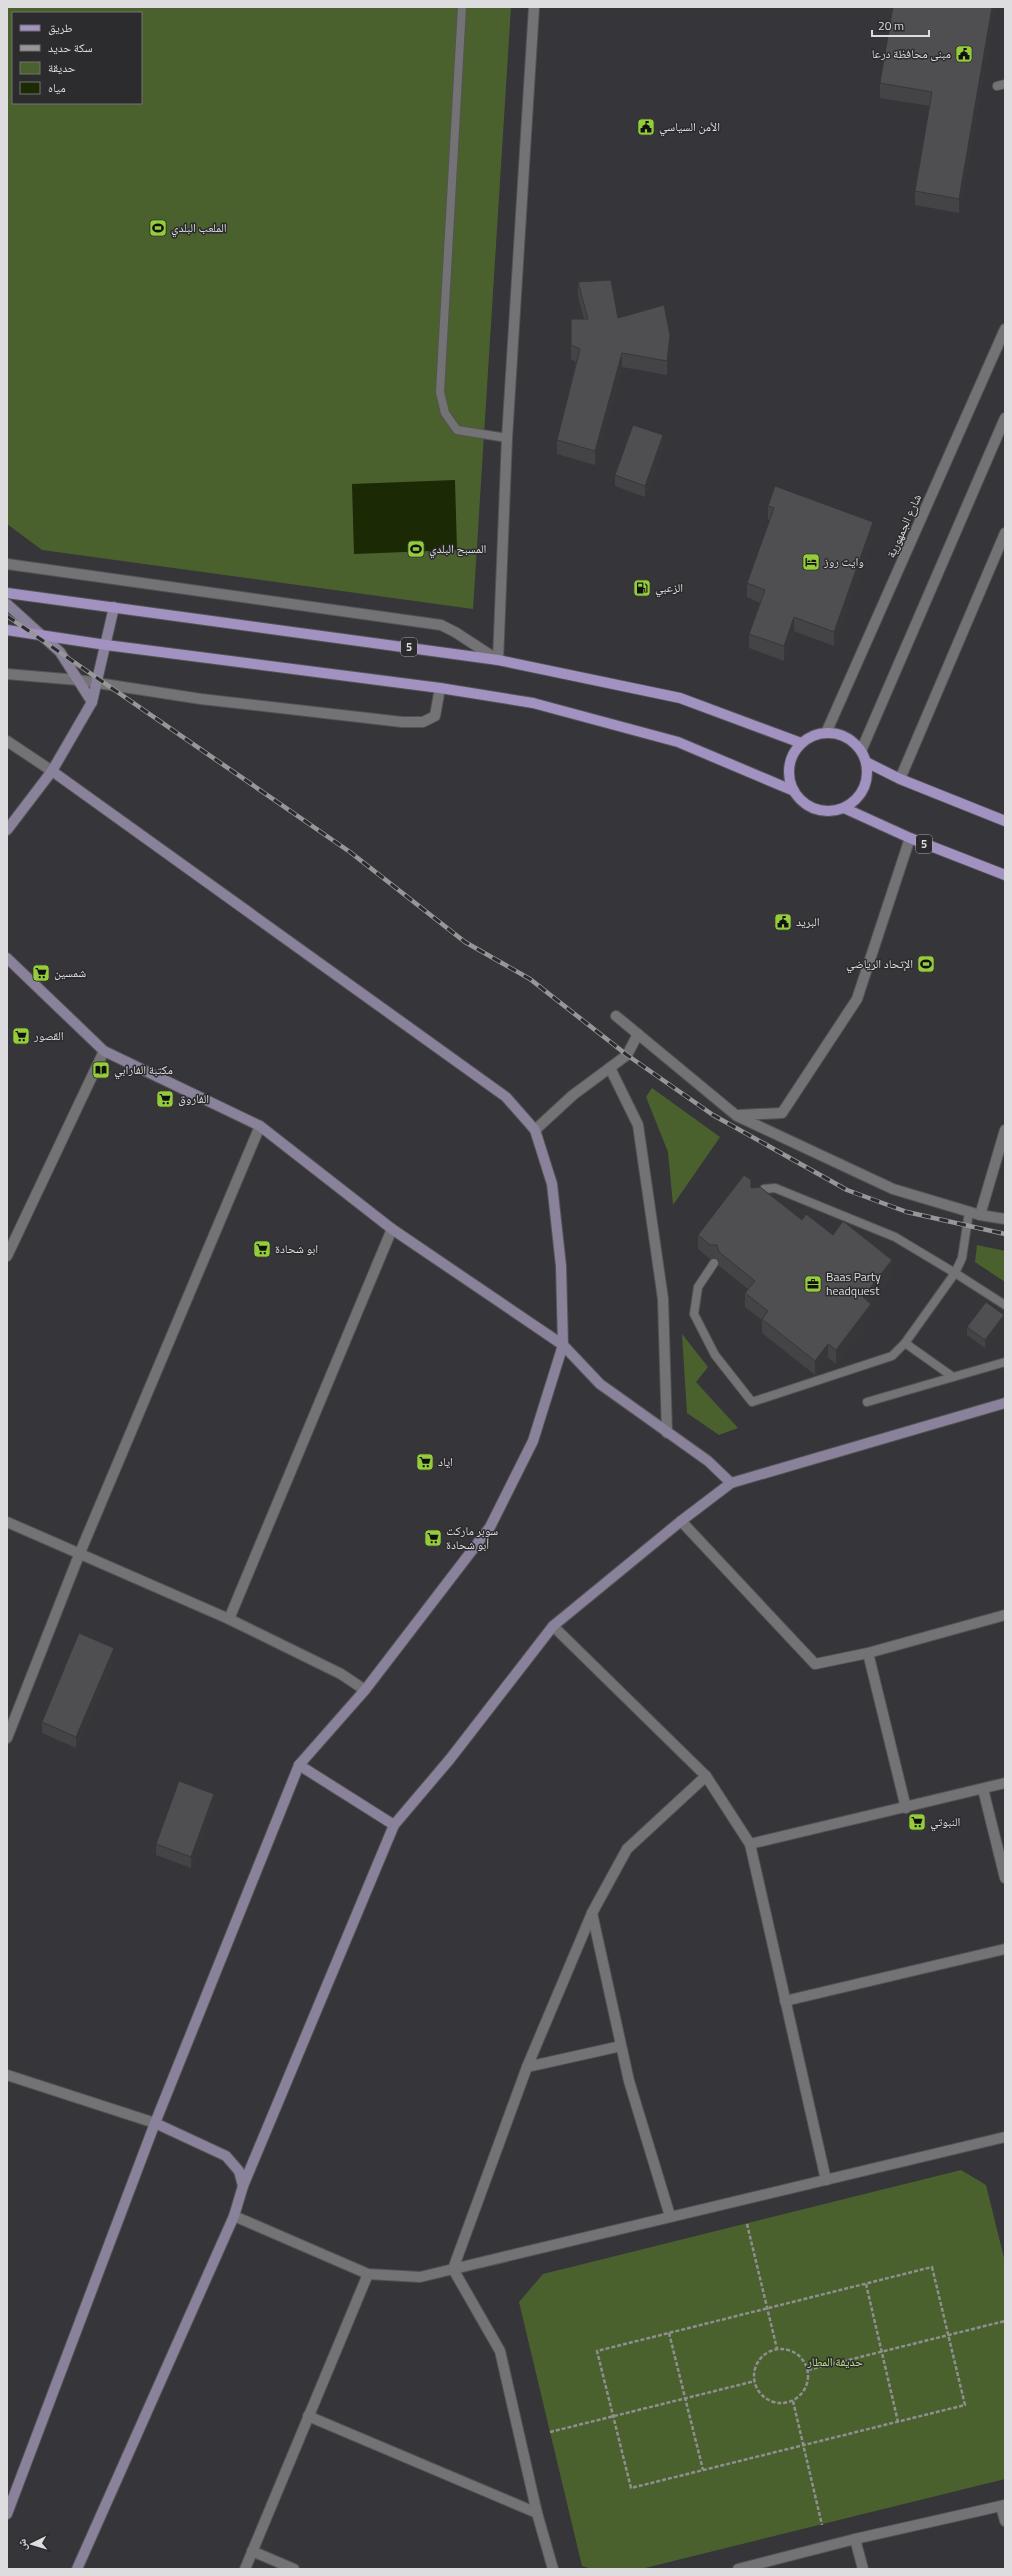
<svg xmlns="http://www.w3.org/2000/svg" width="1012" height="2576" font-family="'Titillium Web','Noto Naskh Arabic',sans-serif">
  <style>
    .green { fill: #4b612d; fill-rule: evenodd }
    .water { fill: #1b2905 }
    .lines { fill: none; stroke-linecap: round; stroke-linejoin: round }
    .lane-casing { stroke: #535355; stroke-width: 10 }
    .street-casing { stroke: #535355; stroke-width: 12 }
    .secondary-casing { stroke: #535355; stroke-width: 12 }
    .primary-casing { stroke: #535355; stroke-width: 12 }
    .path { stroke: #8f8e91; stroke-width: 2.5; stroke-dasharray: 4 2; stroke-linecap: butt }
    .lane { stroke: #737275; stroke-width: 8 }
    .street { stroke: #737275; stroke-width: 10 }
    .secondary { stroke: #8a829b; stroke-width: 10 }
    .primary { stroke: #a192c1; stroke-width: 10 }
    .rail-casing { stroke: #97979a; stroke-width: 4.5 }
    .rail { stroke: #2c2b2e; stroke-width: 3; stroke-dasharray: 9; stroke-linecap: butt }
    .wall { fill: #444447 }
    .shaded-wall { fill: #373739 }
    .building { fill: #4f4f52; stroke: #373739 }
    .labels { text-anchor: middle; stroke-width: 3; stroke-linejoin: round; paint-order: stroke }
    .shield { fill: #2c2b2e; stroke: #a8a8aa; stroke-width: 1 }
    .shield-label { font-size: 11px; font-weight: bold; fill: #dddddf }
    .poi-label { font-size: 12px; fill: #dddddf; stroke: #2c2b2e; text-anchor: start }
    .street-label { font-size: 12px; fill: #dddddf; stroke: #2c2b2e }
    .park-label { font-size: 12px; fill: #bbe687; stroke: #2c2b2e }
  </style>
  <rect width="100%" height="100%" fill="#363539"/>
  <g class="green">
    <path d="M7,7H511L473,609L42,550L7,524ZM13,13H141V103H13Z"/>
    <polygon points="652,1088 720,1137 673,1205 668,1152 646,1097"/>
    <polygon points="977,1245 1005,1251 1005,1282 975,1262"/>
    <polygon points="682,1334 708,1367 696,1382 738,1428 719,1435 687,1413"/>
    <polygon points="961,2170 986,2185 1005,2262 1005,2479 641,2569 592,2569 582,2566 519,2302 543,2274"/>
  </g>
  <polygon class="water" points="455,480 457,550 354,554 352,484"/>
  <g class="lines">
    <defs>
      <g id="lane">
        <polyline points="462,7 440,392 445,413 457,430 507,438"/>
        <polyline points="997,86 1005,84"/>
        <polyline points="756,1197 764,1189 775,1188 895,1237 955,1273 962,1258 969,1212"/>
        <polyline points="714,1263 698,1287 694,1314 715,1355 752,1402 892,1356 905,1343 953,1377"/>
        <polyline points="905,1343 955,1273 1005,1305"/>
        <polyline points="867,1402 1005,1362"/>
      </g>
      <g id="street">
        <polyline points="7,564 441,625 455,632 498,660"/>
        <polyline points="498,660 507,438 534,7"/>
        <polyline points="7,674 78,680 201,699 402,722 423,722 435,716 440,688"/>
        <polyline points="826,733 1005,329"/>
        <polyline points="7,741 52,771"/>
        <polyline points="861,751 1005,418"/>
        <polyline points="900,779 1005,533"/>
        <polyline points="616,1016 737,1116 893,1189 980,1215 1005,1219"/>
        <polyline points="610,1068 638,1125 663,1299 667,1433"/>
        <polyline points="739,1115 782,1113 857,999 910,838"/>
        <polyline points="535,1130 573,1095 627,1055 638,1034"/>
        <polyline points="980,1215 1005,1130"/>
        <polyline points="7,1256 104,1051"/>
        <polyline points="681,1521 815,1664 868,1653 1005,1615"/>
        <polyline points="7,1522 229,1619 341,1674 365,1690"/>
        <polyline points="229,1619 392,1229"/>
        <polyline points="553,1626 706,1776 750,1844 826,2180"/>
        <polyline points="868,1653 906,1808"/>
        <polyline points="7,1738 79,1555 260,1126"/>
        <polyline points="983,1789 1005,1878"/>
        <polyline points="750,1844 1005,1783"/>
        <polyline points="592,1913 629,2081 670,2216"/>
        <polyline points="785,2001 1005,1949"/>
        <polyline points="527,2067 621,2046"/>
        <polyline points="7,2075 155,2123"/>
        <polyline points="234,2216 368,2274 420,2277 1005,2137"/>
        <polyline points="308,2416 537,2513"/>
        <polyline points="1001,2506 1005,2521"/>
        <polyline points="855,2539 863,2569"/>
        <polyline points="252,2551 294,2569"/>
        <polyline points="245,2569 368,2274"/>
        <polyline points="553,2569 537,2513 500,2351 453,2269 527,2067 592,1913 627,1849 706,1776"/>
        <polyline points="738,2569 855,2539 1005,2505"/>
      </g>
      <g id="secondary">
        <polyline points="7,604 60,652 92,702"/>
        <polyline points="7,830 52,771 92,702 114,607"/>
        <polyline points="7,958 104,1051 260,1126 392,1229 563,1345 600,1384 708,1461 731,1483"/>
        <polyline points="299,1765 394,1825"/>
        <polyline points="155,2123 226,2156 239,2171 243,2186"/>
        <polyline points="7,2514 155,2123 299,1765 365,1690 490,1527 533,1441 563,1345 561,1266 552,1184 535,1130 506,1097 52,771"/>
        <polyline points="77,2569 234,2216 243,2186 394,1825 450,1759 553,1626 681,1521 731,1483 1005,1403"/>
      </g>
      <g id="primary">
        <polyline points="7,593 498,660 680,698 801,743"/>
        <polyline points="7,630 106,645 440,688 533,703 678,742 794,791"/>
        <circle cx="828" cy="772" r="39"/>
        <polyline points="866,762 900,779 1005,821"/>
        <polyline points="844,808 910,838 1005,875"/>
      </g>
    </defs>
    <use href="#lane" class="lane-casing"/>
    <use href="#street" class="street-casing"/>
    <use href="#secondary" class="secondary-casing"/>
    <use href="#primary" class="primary-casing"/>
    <g class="path">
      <polyline points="747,2224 777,2349"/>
      <polygon points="932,2267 965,2405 631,2488 597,2351"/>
      <polyline points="866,2284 898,2422"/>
      <polyline points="669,2333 703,2470"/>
      <circle cx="781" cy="2376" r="27"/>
      <polyline points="808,2370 1005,2321"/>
      <polyline points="793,2401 822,2525"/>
      <polyline points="550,2432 755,2381"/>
    </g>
    <use href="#lane" class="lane"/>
    <use href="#street" class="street"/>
    <use href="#secondary" class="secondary"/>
    <use href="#primary" class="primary"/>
    <defs>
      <polyline id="rail" points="7,616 350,852 465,942 530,979 627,1055 713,1115 847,1190 907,1212 1005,1234"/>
    </defs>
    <use href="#rail" class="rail-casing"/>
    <use href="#rail" class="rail"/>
  </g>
  <g class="wall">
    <polygon points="893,7 995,7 959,213 915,205 915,191 930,106 880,98 880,83"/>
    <polygon points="578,282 618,318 670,349 667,375 622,367 595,465 557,454 557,440 576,362 571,359 571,319 584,319 578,296"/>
    <polygon points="663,446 645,497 615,486 615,475"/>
    <polygon points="768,506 873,536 834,646 794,631 784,661 749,648 749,634 760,603 747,597 747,583 770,520 768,520"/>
    <polygon points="751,1188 802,1220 833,1235 892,1274 870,1303 871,1318 836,1364 828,1358 815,1375 762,1333 762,1320 745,1307 745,1293 748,1289 719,1266 717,1259 710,1259 698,1249 698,1235"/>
    <polygon points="1004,1322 985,1348 967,1335 967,1327"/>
    <polygon points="114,1659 76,1748 42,1733 42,1722"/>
    <polygon points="214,1805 191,1868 156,1855 156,1844"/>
  </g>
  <g class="shaded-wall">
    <polygon points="992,7 995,7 959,213 959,199"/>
    <polygon points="670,335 670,349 667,375 667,361"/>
    <polygon points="622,353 622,367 595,465 595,451"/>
    <polygon points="663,435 663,446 645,497 645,486"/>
    <polygon points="873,522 873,536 834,646 834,632"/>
    <polygon points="794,617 794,631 784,661 784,646"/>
    <polygon points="892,1260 892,1274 863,1312 863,1297"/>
    <polygon points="871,1304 871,1318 836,1364 836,1350"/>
    <polygon points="1004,1315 1004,1322 985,1348 985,1340"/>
    <polygon points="828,1344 828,1358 815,1375 815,1361"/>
    <polygon points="114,1648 114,1659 76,1748 76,1737"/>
    <polygon points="214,1794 214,1805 191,1868 191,1857"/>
  </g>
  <g class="building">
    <polygon points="893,7 992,7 959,199 915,191 932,92 880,83"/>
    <polygon points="611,280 618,318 664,305 670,335 667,361 622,353 595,451 557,440 580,349 571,345 571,319 588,319 578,282"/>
    <polygon points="633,425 663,435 645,486 615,475"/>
    <polygon points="775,486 873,522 834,632 794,617 784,646 749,634 765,590 747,583 774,508 768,506"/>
    <polygon points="744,1175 751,1180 751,1188 760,1187 802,1220 806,1214 833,1235 843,1221 892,1260 863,1297 871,1304 836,1350 828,1344 815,1361 762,1319 768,1311 745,1293 755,1281 719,1252 717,1245 710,1245 698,1235"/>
    <polygon points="986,1302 1004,1315 985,1340 967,1327"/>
    <polygon points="79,1633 114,1648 76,1737 42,1722"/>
    <polygon points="179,1781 214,1794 191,1857 156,1844"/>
  </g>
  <defs>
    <symbol id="civic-square" viewBox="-11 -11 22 22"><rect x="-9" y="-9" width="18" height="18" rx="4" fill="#94cc3c" stroke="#2c2b2e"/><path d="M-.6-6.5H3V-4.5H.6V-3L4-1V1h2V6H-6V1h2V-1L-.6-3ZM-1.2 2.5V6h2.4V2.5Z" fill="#111"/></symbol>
    <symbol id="stadium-square" viewBox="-11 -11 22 22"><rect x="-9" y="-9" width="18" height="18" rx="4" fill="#94cc3c" stroke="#2c2b2e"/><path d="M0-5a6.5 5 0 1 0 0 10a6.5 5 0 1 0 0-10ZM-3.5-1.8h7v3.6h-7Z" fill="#111"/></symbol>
    <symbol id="hotel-square" viewBox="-11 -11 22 22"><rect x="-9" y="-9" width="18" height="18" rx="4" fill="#94cc3c" stroke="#2c2b2e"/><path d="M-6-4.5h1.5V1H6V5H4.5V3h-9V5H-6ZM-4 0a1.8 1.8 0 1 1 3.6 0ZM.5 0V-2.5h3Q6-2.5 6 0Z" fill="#111"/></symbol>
    <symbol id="fuel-square" viewBox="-11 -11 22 22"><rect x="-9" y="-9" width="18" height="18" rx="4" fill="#94cc3c" stroke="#2c2b2e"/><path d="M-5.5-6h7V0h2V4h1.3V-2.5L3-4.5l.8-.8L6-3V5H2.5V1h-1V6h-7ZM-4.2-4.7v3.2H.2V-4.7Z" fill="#111"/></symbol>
    <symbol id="supermarket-square" viewBox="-11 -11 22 22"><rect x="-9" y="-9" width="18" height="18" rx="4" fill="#94cc3c" stroke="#2c2b2e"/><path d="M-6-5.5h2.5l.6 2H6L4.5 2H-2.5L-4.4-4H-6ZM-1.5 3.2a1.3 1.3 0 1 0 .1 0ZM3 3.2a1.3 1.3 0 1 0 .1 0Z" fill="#111"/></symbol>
    <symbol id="library-square" viewBox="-11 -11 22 22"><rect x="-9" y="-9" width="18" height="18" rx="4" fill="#94cc3c" stroke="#2c2b2e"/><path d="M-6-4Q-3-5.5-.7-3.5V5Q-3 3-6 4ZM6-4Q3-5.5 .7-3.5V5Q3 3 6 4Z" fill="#111"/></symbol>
    <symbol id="office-square" viewBox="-11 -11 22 22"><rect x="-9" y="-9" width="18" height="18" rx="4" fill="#94cc3c" stroke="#2c2b2e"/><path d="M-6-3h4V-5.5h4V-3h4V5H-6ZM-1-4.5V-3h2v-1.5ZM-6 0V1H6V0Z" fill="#111"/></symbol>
  </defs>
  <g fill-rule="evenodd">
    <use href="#civic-square" x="954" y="44" width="20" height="20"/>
    <use href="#civic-square" x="636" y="117" width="20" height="20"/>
    <use href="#stadium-square" x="148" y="218" width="20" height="20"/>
    <use href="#stadium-square" x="406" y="539" width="20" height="20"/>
    <use href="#hotel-square" x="801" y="552" width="20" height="20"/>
    <use href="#fuel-square" x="632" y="578" width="20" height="20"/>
    <use href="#civic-square" x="773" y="912" width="20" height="20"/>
    <use href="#stadium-square" x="916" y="954" width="20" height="20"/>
    <use href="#supermarket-square" x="31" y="963" width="20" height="20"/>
    <use href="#supermarket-square" x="11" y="1026" width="20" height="20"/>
    <use href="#library-square" x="91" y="1060" width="20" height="20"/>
    <use href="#supermarket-square" x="155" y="1089" width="20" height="20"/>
    <use href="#supermarket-square" x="252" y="1239" width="20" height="20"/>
    <use href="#office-square" x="803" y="1274" width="20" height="20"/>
    <use href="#supermarket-square" x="415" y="1452" width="20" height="20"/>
    <use href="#supermarket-square" x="423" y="1528" width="20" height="20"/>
    <use href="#supermarket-square" x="907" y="1812" width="20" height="20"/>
  </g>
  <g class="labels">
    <g class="shield">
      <rect x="401" y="638" width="16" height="18" rx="3"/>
      <rect x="916" y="835" width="16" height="18" rx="3"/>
    </g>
    <g class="shield-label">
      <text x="409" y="651">5</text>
      <text x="924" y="848">5</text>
    </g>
    <g class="poi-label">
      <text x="951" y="58" text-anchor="end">مبنى محافظة درعا</text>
      <text x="659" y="131">الأمن السياسي</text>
      <text x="171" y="232">الملعب البلدي</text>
      <text x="429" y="553">المسبح البلدي</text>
      <text x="824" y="566">وايت روز</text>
      <text x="655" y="592">الزعبي</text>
      <text x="796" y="926">البريد</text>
      <text x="913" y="968" text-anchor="end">الإتحاد الرياضي</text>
      <text x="54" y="977">شمسين</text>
      <text x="34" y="1040">القصور</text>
      <text x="114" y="1074">مكتبة الفارابي</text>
      <text x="178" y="1103">الفاروق</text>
      <text x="275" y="1253">ابو شحادة</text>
      <text x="826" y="1281">Baas Party<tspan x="826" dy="14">headquest</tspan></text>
      <text x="438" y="1466">اياد</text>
      <text x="446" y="1535">سوبر ماركت<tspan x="446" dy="14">أبو شحادة</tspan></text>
      <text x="930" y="1826">النبوتي</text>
    </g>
    <g class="street-label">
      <text transform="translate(904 526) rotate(-66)" y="4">شارع الجمهورية</text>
    </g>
    <g class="park-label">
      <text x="835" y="2366">حديفة المطار</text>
    </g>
  </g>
  <rect width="1012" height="2576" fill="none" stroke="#dddddf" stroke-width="16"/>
  <rect x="12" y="12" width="130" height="92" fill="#2c2b2e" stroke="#737275"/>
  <rect x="20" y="25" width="20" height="6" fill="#a192c1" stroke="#737275"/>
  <text x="48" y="32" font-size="12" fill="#dddddf">طريق</text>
  <rect x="20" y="45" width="20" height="6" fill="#97979a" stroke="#737275"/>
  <text x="48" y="52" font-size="12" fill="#dddddf">سكة حديد</text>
  <rect x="20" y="62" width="20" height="12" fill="#4b612d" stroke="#737275"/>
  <text x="48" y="72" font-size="12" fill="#dddddf">حديقة</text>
  <rect x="20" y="82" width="20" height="12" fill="#1b2905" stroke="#737275"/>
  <text x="48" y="92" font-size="12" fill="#dddddf">مياه</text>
  <g transform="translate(32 2544) rotate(265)" stroke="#2c2b2e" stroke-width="3" paint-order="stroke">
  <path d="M0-3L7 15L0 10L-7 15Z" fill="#dddddf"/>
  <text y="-6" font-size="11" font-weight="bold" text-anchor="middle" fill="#dddddf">ش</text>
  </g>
  <path d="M872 30v6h57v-6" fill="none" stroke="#dddddf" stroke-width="2"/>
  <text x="878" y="30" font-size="12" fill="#dddddf" stroke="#2c2b2e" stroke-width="3" paint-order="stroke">20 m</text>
</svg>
